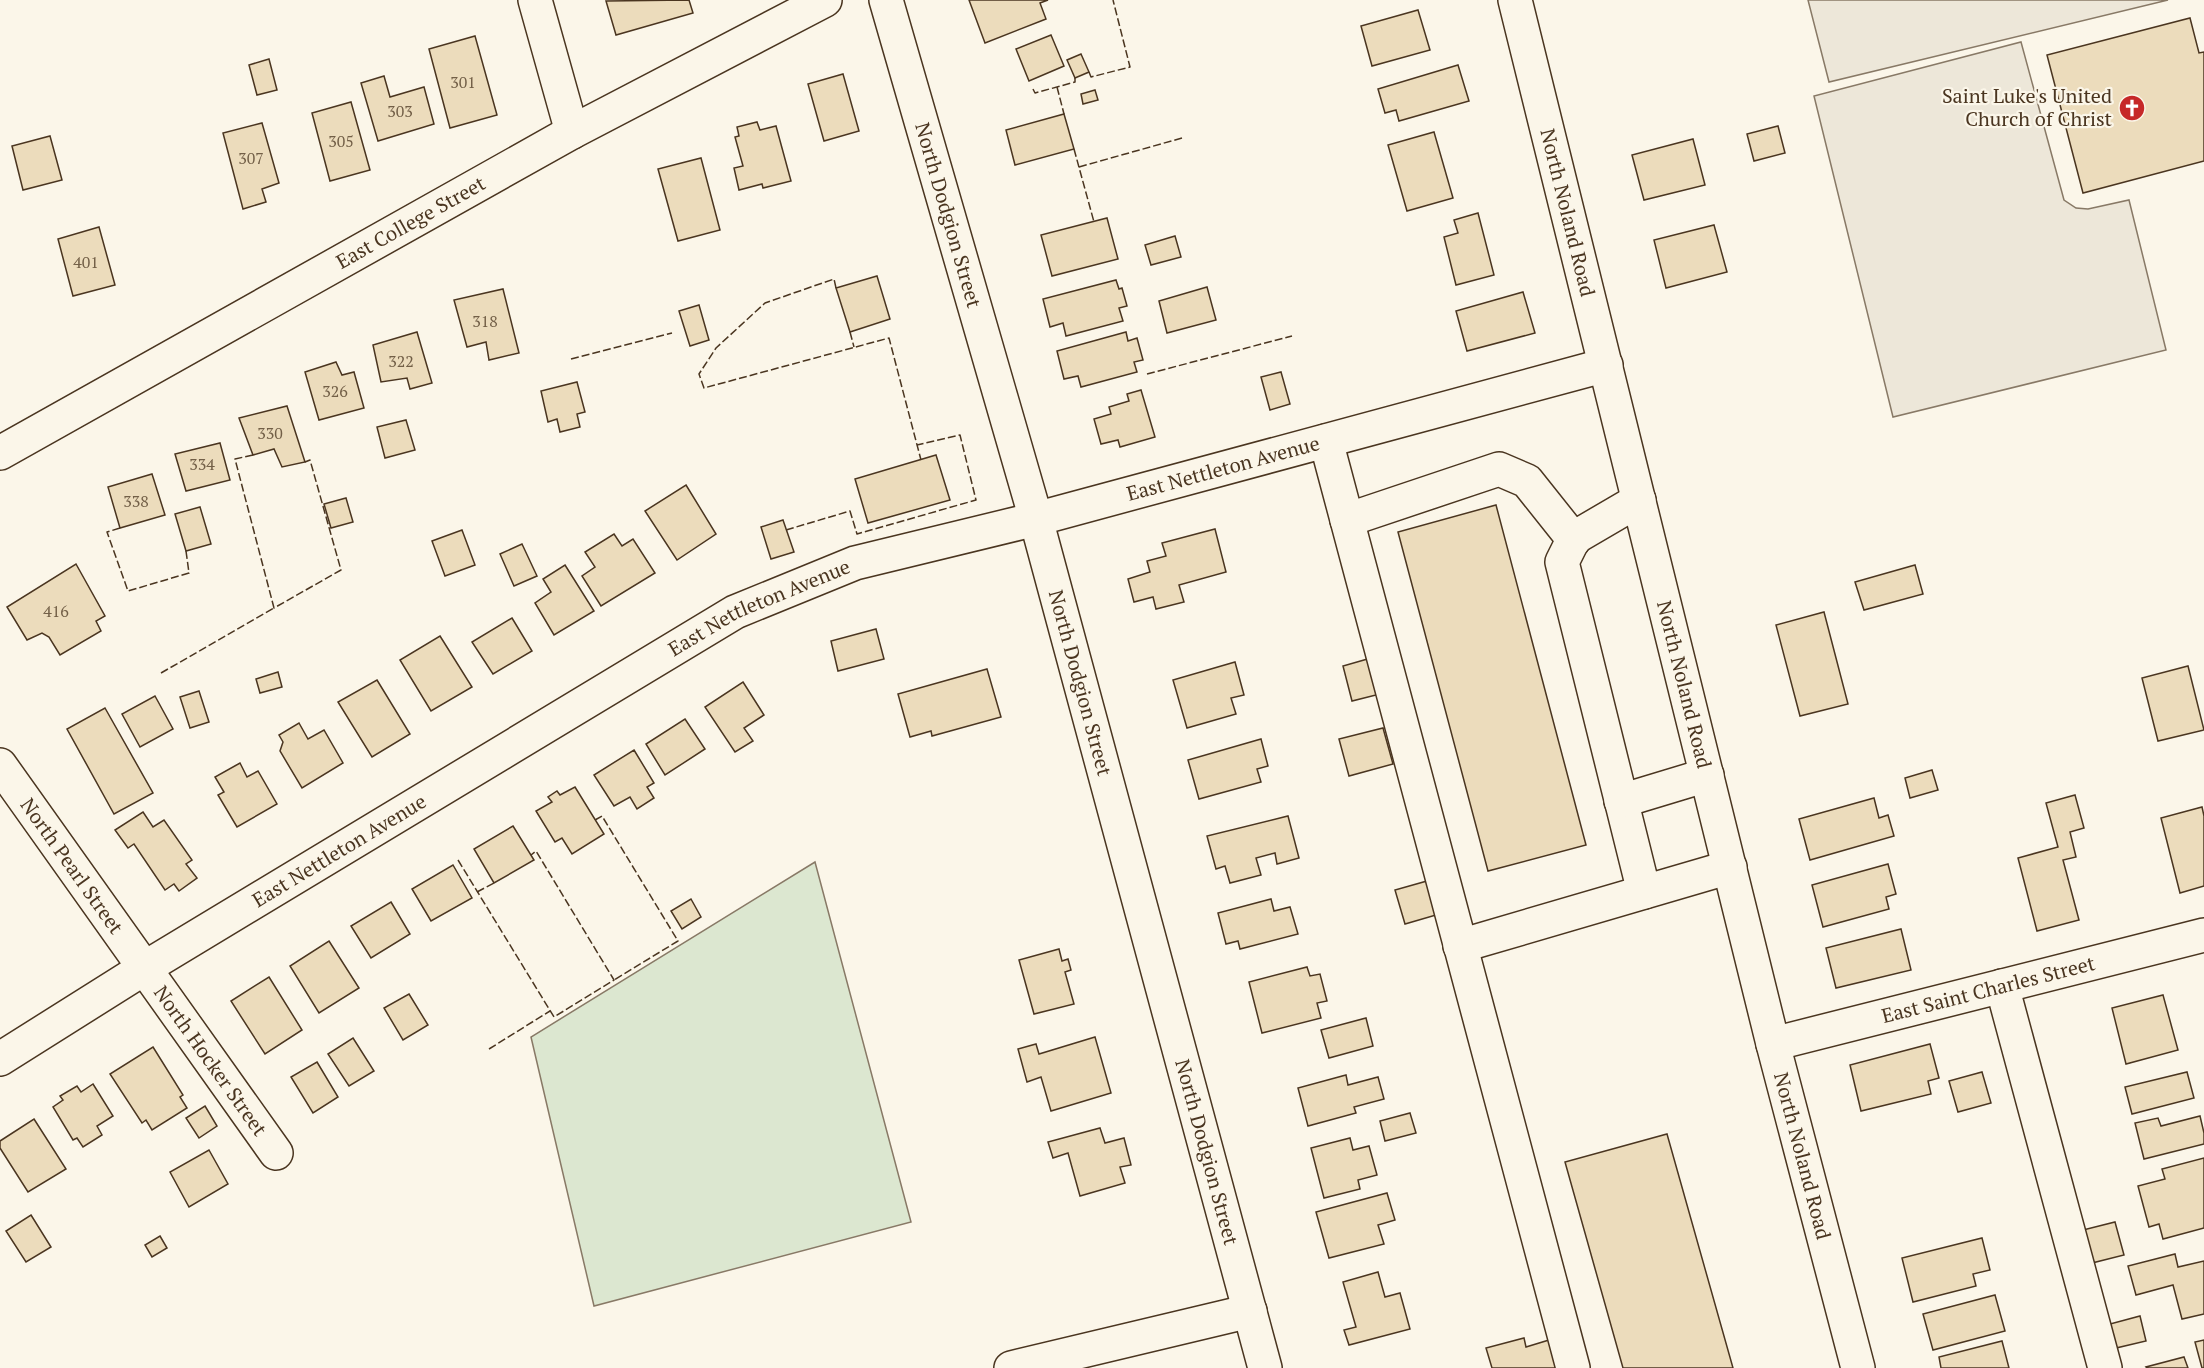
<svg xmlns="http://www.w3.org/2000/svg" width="2204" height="1368" font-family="'PT Serif',serif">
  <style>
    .green { fill: #dce7d0; stroke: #887966; stroke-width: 1.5 }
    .parking { fill: #ede7d9; stroke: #887966; stroke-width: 1.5 }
    .building { fill: #ecdcbc; stroke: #4a3520; stroke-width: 1.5 }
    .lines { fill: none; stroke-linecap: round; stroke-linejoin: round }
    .minor-casing { stroke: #4a3520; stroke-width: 36 }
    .major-casing { stroke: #4a3520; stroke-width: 36 }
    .minor { stroke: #fbf6e9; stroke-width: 33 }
    .major { stroke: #fbf6e9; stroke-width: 33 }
    .fence { stroke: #4a3520; stroke-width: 1.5; stroke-dasharray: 8 3; stroke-linecap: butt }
    .labels { text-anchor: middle; stroke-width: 4.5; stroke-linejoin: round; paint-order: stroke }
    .number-label { font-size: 16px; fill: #725f47 }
    .poi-label { font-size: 20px; fill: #4a3520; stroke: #fbf6e9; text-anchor: end }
    .street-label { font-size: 20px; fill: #4a3520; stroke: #fbf6e9 }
  </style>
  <rect width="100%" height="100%" fill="#fbf6e9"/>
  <polygon class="green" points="815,862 911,1222 594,1306 531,1037"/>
  <g class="parking">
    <polygon points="1808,0 2168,0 1829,82"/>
    <polygon points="2021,42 2064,200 2076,208 2088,209 2129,200 2166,350 1893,417 1814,96"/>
  </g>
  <g class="building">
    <polygon points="689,0 693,13 616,35 606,1"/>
    <polygon points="969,0 1048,0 1040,3 1046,19 985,43"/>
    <polygon points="1418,10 1430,50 1372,66 1361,26"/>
    <polygon points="2190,18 2199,53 2204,52 2204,161 2083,193 2047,55"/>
    <polygon points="1051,35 1064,66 1029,81 1016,49"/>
    <polygon points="475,36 497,115 450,128 429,49"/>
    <polygon points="1081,54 1089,72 1075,78 1067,60"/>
    <polygon points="269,59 277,90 257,95 249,65"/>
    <polygon points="1458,65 1469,101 1399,121 1396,110 1385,113 1378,89"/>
    <polygon points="843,74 859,131 824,141 808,84"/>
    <polygon points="384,76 390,97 424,87 434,124 378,141 361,83"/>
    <polygon points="1095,90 1098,100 1083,104 1081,94"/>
    <polygon points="351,102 370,170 330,181 312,113"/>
    <polygon points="1064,114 1074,149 1015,165 1006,130"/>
    <polygon points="757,122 760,130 776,126 791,181 763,188 762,184 739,190 734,168 743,166 735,137 739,136 737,127"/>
    <polygon points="262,123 279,183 262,189 266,202 243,209 223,133"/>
    <polygon points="1778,126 1785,153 1754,161 1747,134"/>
    <polygon points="1434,132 1453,198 1407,211 1388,145"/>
    <polygon points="50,136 62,180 23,190 12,146"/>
    <polygon points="1693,139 1705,185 1644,200 1632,155"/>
    <polygon points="701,158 720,230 678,241 658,169"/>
    <polygon points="1478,213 1494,275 1456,285 1444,237 1458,233 1454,220"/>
    <polygon points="1107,218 1118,259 1052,276 1041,235"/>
    <polygon points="1714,225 1727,272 1666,288 1654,240"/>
    <polygon points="99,227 115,285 73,296 58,239"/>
    <polygon points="1175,236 1181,257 1151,265 1145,245"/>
    <polygon points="877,276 890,319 850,332 836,288"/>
    <polygon points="1116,280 1119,289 1122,288 1127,306 1119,308 1123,321 1066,336 1063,323 1050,327 1043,299"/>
    <polygon points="1207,287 1216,320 1167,333 1159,301"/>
    <polygon points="503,289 519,353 489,360 486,342 467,347 454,300"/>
    <polygon points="1523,292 1535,333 1467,351 1456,311"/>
    <polygon points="699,305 709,340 690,346 679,311"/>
    <polygon points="417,332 432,383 410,389 407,378 381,382 373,345"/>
    <polygon points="1126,332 1128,341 1137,338 1143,360 1134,362 1137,372 1081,387 1078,376 1064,379 1057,351"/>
    <polygon points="336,362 342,375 354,372 364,408 319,420 305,372"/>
    <polygon points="1281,372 1290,404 1270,410 1261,377"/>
    <polygon points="577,382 585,412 577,414 580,427 560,432 557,419 548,422 541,391"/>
    <polygon points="1141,390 1155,437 1120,447 1118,440 1101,444 1094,419 1111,414 1109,407 1129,401 1127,394"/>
    <polygon points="287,406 305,462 282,467 274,449 253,455 239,418"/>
    <polygon points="406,420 415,450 385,458 377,427"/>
    <polygon points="220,443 230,480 186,491 175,454"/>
    <polygon points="936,455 950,500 868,523 855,479"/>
    <polygon points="152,474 165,515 120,528 108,487"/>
    <polygon points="686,485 716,534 677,560 645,511"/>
    <polygon points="346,498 353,522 331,528 324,504"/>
    <polygon points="1496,505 1586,845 1488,871 1398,532"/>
    <polygon points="200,507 211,544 186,551 175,514"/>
    <polygon points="783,520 794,552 771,559 761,527"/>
    <polygon points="1215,529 1226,572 1179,585 1184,602 1156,609 1153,597 1134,602 1128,579 1150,572 1147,561 1166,556 1162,543"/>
    <polygon points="462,530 475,565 445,576 432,541"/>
    <polygon points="614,534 622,546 633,539 655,573 601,606 582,576 595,567 585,552"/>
    <polygon points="522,544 537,576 514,586 500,554"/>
    <polygon points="76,564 105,616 96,621 101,631 60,655 49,637 42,633 27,640 7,607"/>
    <polygon points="565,565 594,611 554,635 535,603 551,592 543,579"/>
    <polygon points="1915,565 1923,594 1864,610 1855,582"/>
    <polygon points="1824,612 1848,704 1800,716 1776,625"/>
    <polygon points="512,618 532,651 493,674 472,642"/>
    <polygon points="876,629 884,659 838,671 831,641"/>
    <polygon points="440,636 472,687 431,711 400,660"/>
    <polygon points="1371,658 1380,694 1352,701 1343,666"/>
    <polygon points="1235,662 1244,695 1231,698 1236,714 1187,728 1173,680"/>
    <polygon points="2188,666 2204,730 2158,741 2142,678"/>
    <polygon points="987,669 1001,717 932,736 931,731 910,737 898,694"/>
    <polygon points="278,672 282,687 260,693 256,679"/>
    <polygon points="377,680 410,734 372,757 338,702"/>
    <polygon points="743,682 764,715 744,728 753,741 735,752 705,707"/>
    <polygon points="199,691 209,722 190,728 180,697"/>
    <polygon points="155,696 173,729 140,747 122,714"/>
    <polygon points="105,708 153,793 114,814 67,729"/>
    <polygon points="685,719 705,749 665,775 646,744"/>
    <polygon points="299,723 308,739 324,730 343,763 302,788 280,751 283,742 279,735"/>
    <polygon points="1383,728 1393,764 1349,776 1339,739"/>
    <polygon points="1261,739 1268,766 1257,769 1261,782 1199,799 1188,760"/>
    <polygon points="634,750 654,783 647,787 654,798 637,809 630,797 614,806 594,775"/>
    <polygon points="240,763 247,777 258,771 277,804 237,827 218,795 224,792 215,777"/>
    <polygon points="1932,770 1938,790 1910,798 1905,778"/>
    <polygon points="575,787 604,834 572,854 562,838 555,842 536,811 552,802 548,797 557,791 560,795"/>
    <polygon points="2075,795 2084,828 2070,832 2076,857 2063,860 2079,920 2037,931 2018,858 2058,847 2046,803"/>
    <polygon points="1874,798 1879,818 1888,815 1894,836 1810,860 1799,819"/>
    <polygon points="2202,807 2204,816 2204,886 2180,893 2161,818"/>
    <polygon points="143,812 153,827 164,820 192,860 186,864 197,878 179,891 174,884 165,890 134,844 128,848 115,830"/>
    <polygon points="1288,816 1299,858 1277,864 1275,853 1256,858 1261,875 1230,883 1225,866 1216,869 1207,836"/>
    <polygon points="513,826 534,860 494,883 474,849"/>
    <polygon points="1888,864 1896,894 1886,897 1889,909 1823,927 1812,885"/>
    <polygon points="453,865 472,898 431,921 412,889"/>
    <polygon points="1427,881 1436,915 1405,924 1395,890"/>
    <polygon points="691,899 701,917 682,929 671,911"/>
    <polygon points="1271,899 1274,911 1290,907 1298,934 1240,949 1238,941 1226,944 1218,913"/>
    <polygon points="391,902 410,934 371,958 351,926"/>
    <polygon points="1901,929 1911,970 1836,988 1826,948"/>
    <polygon points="329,941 359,988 319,1013 290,966"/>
    <polygon points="1059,949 1062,961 1068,959 1071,970 1065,972 1074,1004 1034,1014 1019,960"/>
    <polygon points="1307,967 1310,976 1320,974 1327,1001 1317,1003 1321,1018 1262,1033 1249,982"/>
    <polygon points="269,977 302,1030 265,1054 231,1001"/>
    <polygon points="409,994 428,1025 403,1040 384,1008"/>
    <polygon points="2163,995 2178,1050 2126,1064 2112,1008"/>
    <polygon points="1366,1018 1373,1046 1329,1058 1321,1030"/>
    <polygon points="1095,1037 1111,1093 1051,1111 1041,1077 1027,1082 1018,1049 1036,1044 1039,1054"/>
    <polygon points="353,1038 374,1071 349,1086 328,1054"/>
    <polygon points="1930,1044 1939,1078 1928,1081 1931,1094 1861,1111 1850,1065"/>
    <polygon points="153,1047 183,1095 180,1097 187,1108 152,1130 146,1120 142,1123 110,1074"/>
    <polygon points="317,1062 338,1097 313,1113 291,1077"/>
    <polygon points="1982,1072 1991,1103 1958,1112 1949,1081"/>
    <polygon points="2187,1072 2194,1098 2132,1114 2125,1087"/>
    <polygon points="1346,1075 1348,1085 1378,1077 1384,1099 1354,1107 1356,1113 1308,1126 1298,1088"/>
    <polygon points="93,1084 113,1116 97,1126 102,1135 83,1147 77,1138 73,1140 53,1107 63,1100 60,1096 77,1086 81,1092"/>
    <polygon points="205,1106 217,1126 199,1138 186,1118"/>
    <polygon points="1410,1113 1416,1133 1385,1141 1380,1121"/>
    <polygon points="2200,1116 2204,1133 2204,1144 2144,1159 2135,1123 2158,1118 2161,1126"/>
    <polygon points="34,1119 66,1169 28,1192 0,1148 0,1141"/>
    <polygon points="1100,1128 1105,1143 1124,1138 1131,1165 1120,1167 1125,1183 1080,1196 1068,1153 1053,1158 1048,1142"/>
    <polygon points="1667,1134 1733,1368 1623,1368 1565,1162"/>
    <polygon points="1350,1138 1353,1150 1369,1146 1377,1175 1358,1180 1360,1189 1324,1198 1311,1148"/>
    <polygon points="209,1150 228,1184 189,1207 170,1172"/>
    <polygon points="2204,1158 2204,1228 2163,1239 2159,1224 2149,1227 2138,1186 2165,1179 2162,1169"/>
    <polygon points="1387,1193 1395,1220 1378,1225 1384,1244 1329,1258 1316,1212"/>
    <polygon points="31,1215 51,1247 26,1262 6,1231"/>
    <polygon points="2115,1222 2124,1255 2088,1264 2079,1231"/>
    <polygon points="160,1236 167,1248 152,1257 145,1245"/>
    <polygon points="1982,1238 1990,1270 1973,1274 1976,1286 1913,1302 1902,1258"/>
    <polygon points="2175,1254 2178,1267 2204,1261 2204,1314 2182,1319 2173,1285 2136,1295 2128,1266"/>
    <polygon points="1378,1272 1385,1297 1400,1293 1410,1329 1349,1345 1344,1330 1356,1327 1343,1282"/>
    <polygon points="1995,1295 2005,1331 1933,1350 1923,1314"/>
    <polygon points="2140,1316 2146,1341 2116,1348 2110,1324"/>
    <polygon points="1524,1338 1526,1347 1549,1340 1556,1368 1492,1368 1486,1348"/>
    <polygon points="2204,1340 2204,1368 2202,1368 2195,1342"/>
    <polygon points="2002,1341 2009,1368 1941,1368 1939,1357"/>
    <polygon points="2184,1357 2188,1368 2147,1368 2146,1367"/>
  </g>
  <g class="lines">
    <defs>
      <g id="minor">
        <polyline points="535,0 572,132"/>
        <path id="s1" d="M886,0L1036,519L1265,1368"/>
        <polyline points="1326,441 1573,1368"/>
        <path id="s2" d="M0,453L572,132L825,0"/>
        <polyline points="1639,500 1574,538 1562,562 1644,892"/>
        <polyline points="1347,520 1499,469 1527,481 1574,540"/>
        <path id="s3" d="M0,765L276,1153"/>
        <polyline points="1621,801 1707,775"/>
        <polyline points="1460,946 1730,867"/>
        <polyline points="2002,986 2105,1368"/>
        <path id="s4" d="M1773,1044L2204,935"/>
        <path id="s5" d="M0,1059L143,969L735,612L855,563L1036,519L1606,365"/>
        <polyline points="1011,1368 1250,1311"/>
      </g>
      <g id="major">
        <path id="s6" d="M1515,0L1773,1044L1858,1368"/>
      </g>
    </defs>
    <use href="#minor" class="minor-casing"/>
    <use href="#major" class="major-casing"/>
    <use href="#minor" class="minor"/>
    <use href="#major" class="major"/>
    <g class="fence">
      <polyline points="1089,72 1091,77 1130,67 1113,0"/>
      <polyline points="1057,87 1064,114"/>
      <polyline points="1033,89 1035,93 1075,82 1075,78"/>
      <polyline points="1074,149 1094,222"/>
      <polyline points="1079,167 1182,138"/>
      <polyline points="836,288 834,279 765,303 716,348 699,374 704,388 889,338 921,460"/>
      <polyline points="850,332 854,347"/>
      <polyline points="571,359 672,333"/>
      <polyline points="1147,374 1292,336"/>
      <polyline points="253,455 235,459 274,608 341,570 310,460 305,462"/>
      <polyline points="120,528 107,532 128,591 189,573 186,551"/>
      <polyline points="786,530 850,511 857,534 976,500 960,435 917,445"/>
      <polyline points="161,673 274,608"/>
      <polyline points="595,820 602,816 678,941 614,980"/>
      <polyline points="458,860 554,1017 614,980 536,851 531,855"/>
      <polyline points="477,892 494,883"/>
      <polyline points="489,1049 550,1011"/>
    </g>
  </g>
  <defs>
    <symbol id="church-disc" viewBox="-11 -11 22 22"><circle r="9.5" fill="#c62828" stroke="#fbf6e9"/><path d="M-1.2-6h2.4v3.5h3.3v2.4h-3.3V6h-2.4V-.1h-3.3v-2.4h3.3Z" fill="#fff"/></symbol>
  </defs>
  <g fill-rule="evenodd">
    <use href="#church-disc" x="2117" y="93" width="30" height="30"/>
  </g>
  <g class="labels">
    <g class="number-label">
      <text x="463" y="88">301</text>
      <text x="400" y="117">303</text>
      <text x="341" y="147">305</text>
      <text x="251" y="164">307</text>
      <text x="86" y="268">401</text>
      <text x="485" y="327">318</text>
      <text x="401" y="367">322</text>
      <text x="335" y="397">326</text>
      <text x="270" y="439">330</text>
      <text x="202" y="470">334</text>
      <text x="136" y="507">338</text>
      <text x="56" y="617">416</text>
    </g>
    <g class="poi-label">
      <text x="2112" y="103">Saint Luke's United<tspan x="2112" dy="23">Church of Christ</tspan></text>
    </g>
    <g class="street-label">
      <text dy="7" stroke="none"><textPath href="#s6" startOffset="219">North Noland Road</textPath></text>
      <text dy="7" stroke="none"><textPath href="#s1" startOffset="224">North Dodgion Street</textPath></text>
      <text dy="7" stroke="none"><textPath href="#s2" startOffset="471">East College Street</textPath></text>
      <text dy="7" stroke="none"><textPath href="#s5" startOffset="1370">East Nettleton Avenue</textPath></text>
      <text dy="7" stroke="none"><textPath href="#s5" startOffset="884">East Nettleton Avenue</textPath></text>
      <text dy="7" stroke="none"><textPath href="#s1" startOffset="710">North Dodgion Street</textPath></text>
      <text dy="7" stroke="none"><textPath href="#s6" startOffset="705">North Noland Road</textPath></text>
      <text dy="7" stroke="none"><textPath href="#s5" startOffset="398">East Nettleton Avenue</textPath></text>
      <text dy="7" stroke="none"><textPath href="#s3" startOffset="124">North Pearl Street</textPath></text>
      <text dy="7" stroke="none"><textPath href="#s4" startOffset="222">East Saint Charles Street</textPath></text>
      <text dy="7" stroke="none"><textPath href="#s3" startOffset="363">North Hocker Street</textPath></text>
      <text dy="7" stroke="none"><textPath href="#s1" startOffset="1196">North Dodgion Street</textPath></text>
      <text dy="7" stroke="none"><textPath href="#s6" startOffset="1191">North Noland Road</textPath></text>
    </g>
  </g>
</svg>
